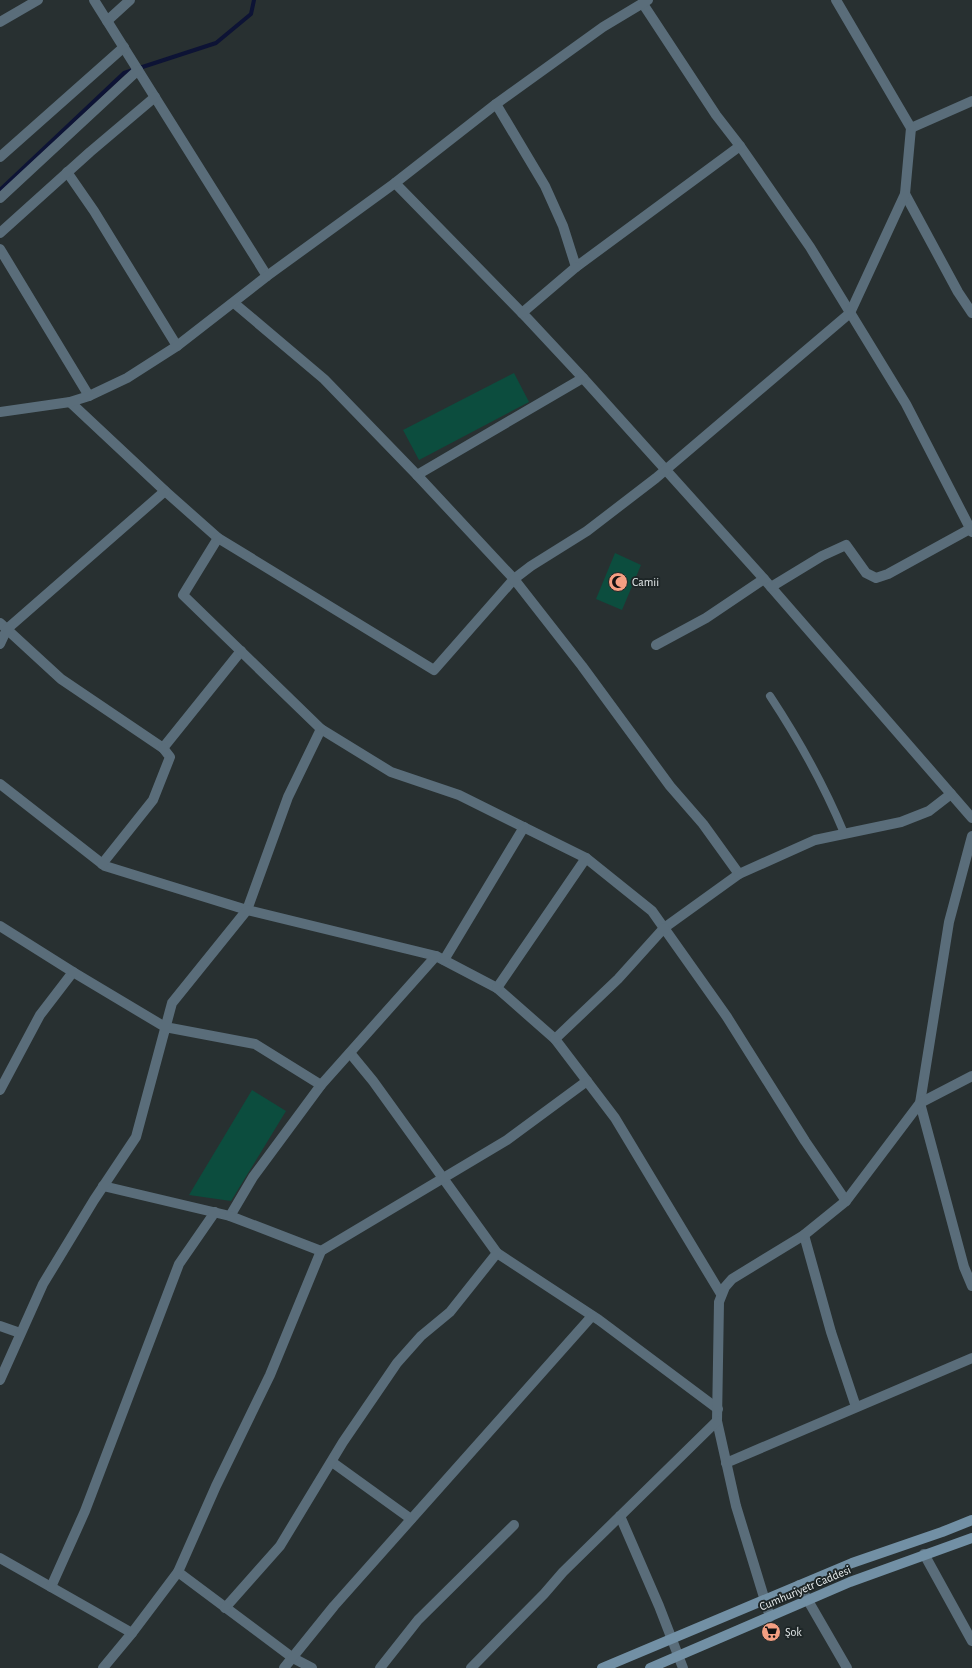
<svg xmlns="http://www.w3.org/2000/svg" width="972" height="1668" font-family="'Alegreya Sans',sans-serif">
  <style>
    .lines { fill: none; stroke-linecap: round; stroke-linejoin: round }
    .stream { stroke: #0d1335; stroke-width: 4 }
    .building { fill: #0c4d3e }
    .service { stroke: #5a6d7a; stroke-width: 8 }
    .minor { stroke: #5a6d7a; stroke-width: 10 }
    .secondary { stroke: #7290a5; stroke-width: 10 }
    .labels { text-anchor: middle; stroke-width: 4; stroke-linejoin: round; paint-order: stroke }
    .poi-label { font-size: 12px; fill: #e7eced; stroke: #1e2627; text-anchor: start }
    .street-label { font-size: 12px; fill: #e7eced; stroke: #1e2627 }
  </style>
  <rect width="100%" height="100%" fill="#283031"/>
  <g class="lines">
    <polyline class="stream" points="0,190 124,73 216,43 251,14 254,0"/>
  </g>
  <g class="building">
    <polygon points="514,373 529,402 419,460 403,430"/>
    <polygon points="615,553 641,565 622,610 596,599"/>
    <polygon points="252,1090 286,1111 250,1170 231,1201 189,1195"/>
  </g>
  <g class="lines">
    <path class="service" d="M770,696C799,740 824,785 844,833"/>
    <g class="minor">
      <polyline points="94,0 267,276"/>
      <polyline points="643,4 716,115 740,146 810,247 906,404 972,532"/>
      <polyline points="107,21 130,0"/>
      <polyline points="0,22 38,0"/>
      <polyline points="496,104 545,186 563,226 576,267 740,146"/>
      <polyline points="911,128 972,101"/>
      <polyline points="0,157 124,47"/>
      <polyline points="67,172 94,211 177,346"/>
      <polyline points="395,183 527,318 583,378 764,579 972,818"/>
      <polyline points="905,194 958,292 972,313"/>
      <polyline points="0,198 138,70"/>
      <polyline points="0,233 90,152 155,97"/>
      <polyline points="0,249 89,396"/>
      <polyline points="234,303 324,379 417,475 583,378"/>
      <polyline points="522,313 576,267"/>
      <polyline points="70,402 165,491 218,538 434,670 514,579 417,475"/>
      <polyline points="0,412 70,402 89,396 127,378 177,346 267,276 395,183 496,104 603,27 648,0"/>
      <polyline points="771,587 822,556 846,545 866,573 876,578 888,574 970,529"/>
      <polyline points="0,623 61,679 163,748 241,651"/>
      <polyline points="0,644 7,629 165,491"/>
      <polyline points="656,645 706,618 764,579"/>
      <polyline points="321,729 391,772 459,795 586,858 652,911 664,928 739,874 703,824 670,786 582,666 514,579 531,566 587,531 656,478 850,313 905,194 911,128 836,0"/>
      <polyline points="0,784 105,866 247,910 288,797 321,729 183,595 218,538"/>
      <polyline points="972,836 949,922 920,1103 964,1267 972,1286"/>
      <polyline points="102,864 153,800 170,757 163,748"/>
      <polyline points="739,874 815,840 901,822 929,811 951,794"/>
      <polyline points="0,926 73,972 40,1015 0,1090"/>
      <polyline points="436,956 497,988 555,1039 615,1118 721,1294"/>
      <polyline points="444,960 524,827"/>
      <polyline points="497,988 586,858"/>
      <polyline points="555,1039 618,979 664,928 727,1017 805,1141 846,1201"/>
      <polyline points="350,1053 373,1081 497,1253 599,1320 718,1409"/>
      <polyline points="103,1186 230,1216 253,1177 321,1085"/>
      <polyline points="804,1235 831,1332 856,1407"/>
      <polyline points="321,1251 507,1140 587,1081"/>
      <polyline points="0,1326 20,1333"/>
      <polyline points="0,1380 43,1284 94,1200 136,1137 172,1003 247,910 436,956 321,1085 255,1044 165,1027 73,972"/>
      <polyline points="332,1462 411,1519"/>
      <polyline points="726,1463 972,1358"/>
      <polyline points="620,1516 659,1606 683,1668"/>
      <polyline points="924,1554 972,1641"/>
      <polyline points="0,1558 132,1633 103,1668"/>
      <polyline points="178,1572 293,1658 312,1668"/>
      <polyline points="799,1585 847,1668"/>
      <polyline points="51,1587 85,1511 179,1264 215,1212"/>
      <polyline points="225,1608 280,1546 343,1442 397,1363 421,1336 450,1312 497,1253"/>
      <polyline points="770,1617 736,1506 717,1421 719,1302 725,1287 732,1279 804,1235 846,1201 920,1103 972,1076"/>
      <polyline points="132,1633 178,1572 216,1486 270,1375 321,1251 230,1216"/>
      <polyline points="284,1668 334,1606 592,1316"/>
      <polyline points="380,1668 418,1620 514,1525"/>
      <polyline points="471,1668 544,1594 563,1572 717,1421"/>
    </g>
    <g class="secondary">
      <polyline points="602,1668 852,1563 942,1532 972,1520"/>
      <polyline points="650,1668 850,1582 972,1538"/>
    </g>
  </g>
  <defs>
    <symbol id="mosque-disc" viewBox="-11 -11 22 22"><circle r="9.5" fill="#f39f82" stroke="#1e2627"/><path d="M3.5-4.9A6 6 0 1 0 3.5 4.9A5 5 0 1 1 3.5-4.9Z" fill="#111"/></symbol>
    <symbol id="supermarket-disc" viewBox="-11 -11 22 22"><circle r="9.5" fill="#f39f82" stroke="#1e2627"/><path d="M-6-5.5h2.5l.6 2H6L4.5 2H-2.5L-4.4-4H-6ZM-1.5 3.2a1.3 1.3 0 1 0 .1 0ZM3 3.2a1.3 1.3 0 1 0 .1 0Z" fill="#111"/></symbol>
  </defs>
  <g fill-rule="evenodd">
    <use href="#mosque-disc" x="607" y="571" width="22" height="22"/>
    <use href="#supermarket-disc" x="760" y="1621" width="22" height="22"/>
  </g>
  <g class="labels">
    <g class="poi-label">
      <text x="632" y="586">Camii</text>
      <text x="785" y="1636">Şok</text>
    </g>
    <g class="street-label">
      <text transform="translate(805 1588) rotate(-23)" y="4">Cumhuriyetr Caddesi</text>
    </g>
  </g>
</svg>
